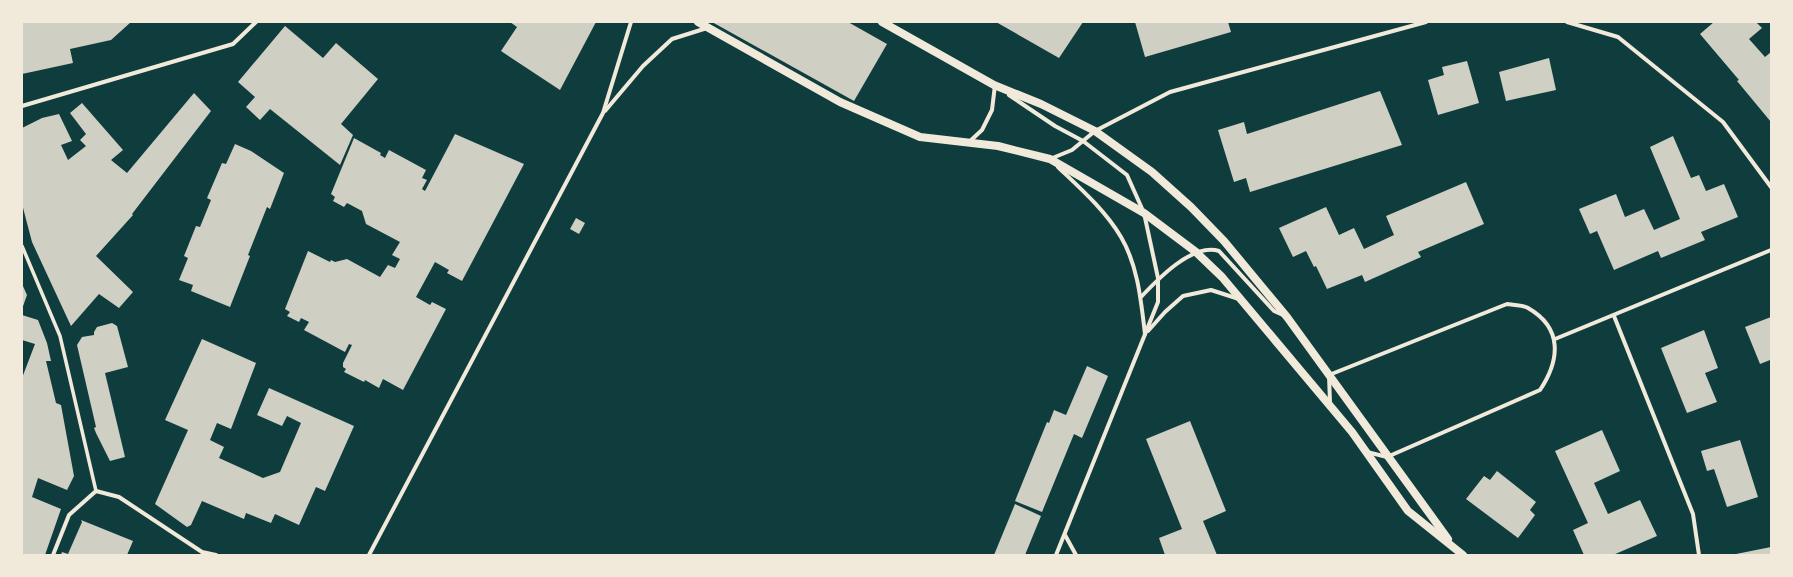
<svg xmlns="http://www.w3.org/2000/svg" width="1793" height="577" font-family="Montserrat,sans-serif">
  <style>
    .building { fill: #cfcfc3 }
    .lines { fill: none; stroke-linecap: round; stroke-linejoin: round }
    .pedestrian { stroke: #f1e9da; stroke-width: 3.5 }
    .minor { stroke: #f1e9da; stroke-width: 4 }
    .secondary { stroke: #f1e9da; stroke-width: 8 }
  </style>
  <rect width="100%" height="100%" fill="#0f3d3e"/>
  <g class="building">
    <polygon points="22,22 131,22 111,40 70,49 73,63 22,74"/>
    <polygon points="510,22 596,22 560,90 501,51 517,27"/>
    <polygon points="712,22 848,22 887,44 854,101"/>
    <polygon points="996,22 1083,22 1059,58"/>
    <polygon points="1135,22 1228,22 1231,32 1145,57"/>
    <polygon points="1714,22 1756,22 1762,28 1749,39 1765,57 1771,52 1771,122 1737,81 1739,80 1700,34"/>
    <polygon points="285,26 323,58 336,43 378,79 341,124 353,135 340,165 270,109 260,120 246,107 255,97 238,82"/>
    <polygon points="1549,58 1556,90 1506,101 1499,72"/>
    <polygon points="1467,61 1479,103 1438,115 1428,80 1444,75 1442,67"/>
    <polygon points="1380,91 1402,145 1250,192 1246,178 1234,182 1218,130 1244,122 1247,134"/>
    <polygon points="194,93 211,111 132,214 133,215 96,256 133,292 119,308 99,294 71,326 32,242 22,204 22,128 42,118 59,114 72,141 61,145 68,160 86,146 80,140 86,134 70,113 82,103 123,150 111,160 127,173"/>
    <polygon points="455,134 524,164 462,281 447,273 449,270 435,262 416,297 430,305 432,302 446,309 403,390 383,379 379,388 365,380 364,382 344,372 346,369 343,367 343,363 352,345 349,344 345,352 304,330 309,322 301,318 299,322 287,316 290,312 285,309 308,251 330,262 331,260 335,262 347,259 380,277 388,265 395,268 400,259 392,255 400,242 366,224 362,211 347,203 344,207 333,201 335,197 331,194 354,138 381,153 380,155 385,158 389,150 426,170 422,178 427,180 422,189 425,191"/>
    <polygon points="1673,136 1691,178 1699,175 1706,191 1724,184 1738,217 1701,232 1705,240 1661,258 1658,251 1614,270 1597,231 1590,234 1579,209 1616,194 1625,217 1644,209 1654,230 1680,219 1650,147"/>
    <polygon points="235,144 251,151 284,173 270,209 267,207 248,255 250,256 230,307 191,291 193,285 179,280 188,258 184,256 196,226 200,227 211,200 207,198 222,163 226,164"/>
    <polygon points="1466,182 1484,224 1418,252 1421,257 1365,282 1362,275 1327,289 1316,266 1314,267 1306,251 1293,257 1279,228 1326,207 1339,235 1354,228 1364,249 1394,235 1386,216"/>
    <polygon points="576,218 585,223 579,234 570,229"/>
    <polygon points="22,284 27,295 22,309"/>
    <polygon points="22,315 38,320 47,343 51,361 46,361 56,403 61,405 74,476 67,490 38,478 32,497 61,509 45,555 22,555 22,378 35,344 22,340"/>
    <polygon points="1771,317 1771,363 1770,360 1760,364 1745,327"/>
    <polygon points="112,323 117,326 128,367 105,373 125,457 110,461 96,433 94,428 96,427 77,345 82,337 94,335 94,332 97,327"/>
    <polygon points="1704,330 1718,368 1705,373 1717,402 1687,413 1661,348"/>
    <polygon points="202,339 256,363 231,429 217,423 210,440 224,447 219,458 263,478 280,472 301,423 287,416 282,426 257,415 269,388 354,426 325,491 316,487 299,525 275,514 271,523 246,513 244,519 202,501 191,525 187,527 155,504 188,430 165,420"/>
    <polygon points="1087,366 1108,376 1082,438 1074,434 1042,512 1015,501 1047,422 1049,423 1054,410 1066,415"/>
    <polygon points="1190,421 1226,511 1203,521 1217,555 1165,555 1159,538 1182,529 1146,439"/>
    <polygon points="1602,430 1620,471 1594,483 1608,514 1640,500 1657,536 1613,555 1584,555 1573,530 1588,523 1555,451"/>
    <polygon points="1740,440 1758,497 1727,507 1714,469 1707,471 1701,451"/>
    <polygon points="1497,471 1536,502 1530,510 1535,515 1518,538 1466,499 1484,476 1490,480"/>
    <polygon points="1015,504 1041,516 1025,555 994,555"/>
    <polygon points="81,520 133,541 127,555 61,555 62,552 68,554 82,522"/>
    <polygon points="1771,547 1771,555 1736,555 1736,554"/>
  </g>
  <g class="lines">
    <polyline class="pedestrian" points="22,246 60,336 96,491"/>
    <g class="minor">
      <polyline points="1567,22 1618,37 1723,122 1771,187"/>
      <polyline points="1009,95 1055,126 1083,141 1127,175 1144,213 1158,278 1158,302 1056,555"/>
      <polyline points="22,106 233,44 256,22"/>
      <polyline points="605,111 643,66 672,39 707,28"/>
      <polyline points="968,143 982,130 992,110 995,85"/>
      <polyline points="1050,159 1072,150 1095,131 1170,92 1426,22"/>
      <path d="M1058,167C1080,188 1105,210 1121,237C1138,266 1141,301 1145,334"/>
      <path d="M1141,297C1158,279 1192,243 1219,251L1274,311L1283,315"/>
      <polyline points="1614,316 1693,514 1699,555"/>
      <polyline points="1148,331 1165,312 1183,296 1211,290 1239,299"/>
      <polyline points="1555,339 1771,250"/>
      <path d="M1330,403L1329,375L1507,304C1513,305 1523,305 1528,308C1563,328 1560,360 1540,390L1387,457L1367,452"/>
      <polyline points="1065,535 1076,555"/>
      <polyline points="53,555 69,515 96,491 119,497 202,552 216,555"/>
      <polyline points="369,555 603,113 631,22"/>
    </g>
    <g class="secondary">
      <polyline points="698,22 840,102 920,137 998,146 1050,159 1144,213 1196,252 1222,277 1352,432 1408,511 1463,555"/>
      <polyline points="882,22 994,85 1041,104 1095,131 1152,172 1191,207 1224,241 1287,317 1448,539"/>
    </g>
  </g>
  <rect width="1793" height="577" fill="none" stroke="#f1e9da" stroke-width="46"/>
</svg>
